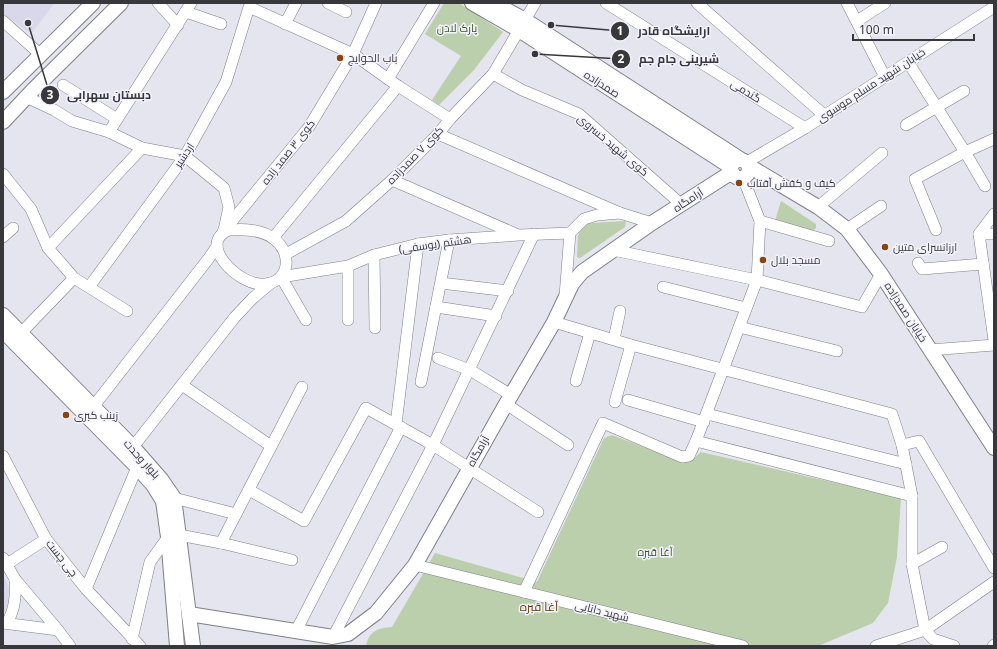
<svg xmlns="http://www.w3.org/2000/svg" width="997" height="649" font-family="'Noto Sans',Cairo,sans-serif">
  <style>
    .built { fill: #d9d8ea }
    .green { fill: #bbcfac }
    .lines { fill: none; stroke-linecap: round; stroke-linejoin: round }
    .minor-casing { stroke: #7f7f88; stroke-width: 12 }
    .major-casing { stroke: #7f7f88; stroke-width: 16 }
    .minor { stroke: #fff; stroke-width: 11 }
    .major { stroke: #fff; stroke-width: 14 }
    .poi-dot { fill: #86460e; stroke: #f3f2fd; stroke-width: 1.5 }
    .labels { text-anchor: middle; stroke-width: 3; stroke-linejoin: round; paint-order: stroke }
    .park-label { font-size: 11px; fill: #395421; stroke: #f3f2fd }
    .poi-label { font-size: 11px; fill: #38383c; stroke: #f3f2fd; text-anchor: start }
    .street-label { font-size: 11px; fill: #38383c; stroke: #f3f2fd }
    .neighbourhood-label { font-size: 12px; fill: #623512; stroke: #f3f2fd }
    .leader { fill: none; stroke: #38383c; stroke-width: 1.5 }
    .callout-dot { fill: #38383c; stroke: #f3f2fd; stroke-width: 1.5 }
    .mark-label { font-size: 12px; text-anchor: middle; font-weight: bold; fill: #fff }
    .callout-label { font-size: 12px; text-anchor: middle; font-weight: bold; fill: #38383c; stroke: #f3f2fd; stroke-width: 3; stroke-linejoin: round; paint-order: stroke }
  </style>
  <rect width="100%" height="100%" fill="#e5e5f0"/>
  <g class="built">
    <polygon points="3,3 52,3 54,4 31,34 3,13"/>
    <polygon points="3,575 7,583 11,597 5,612 3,613"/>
  </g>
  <g class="green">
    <polygon points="444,3 459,3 503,32 474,70 439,105 432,100 461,56 425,34"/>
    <polygon points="781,201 816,224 816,228 812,231 775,221"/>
    <polygon points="625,221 626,222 625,227 580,258 577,257 578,236 582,227 584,225 592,223"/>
    <path d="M612,435L677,460L691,461L701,452L901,498L897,557L888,603L873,623L818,646H366C369,631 378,628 392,627L435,553L537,582L604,438Z"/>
  </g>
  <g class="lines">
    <defs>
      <g id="minor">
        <polyline points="158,3 178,25"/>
        <polyline points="328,3 346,12"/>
        <polyline points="606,3 805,128"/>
        <polyline points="697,3 824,115"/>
        <polyline points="847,3 885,77"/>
        <polyline points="186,12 221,24"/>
        <polyline points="3,21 41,55"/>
        <polyline points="857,21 885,3"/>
        <polyline points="285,24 296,3"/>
        <polyline points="908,62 965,152 985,186"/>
        <polyline points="493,74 522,90 579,114 682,205"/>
        <polyline points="388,79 434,3"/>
        <polyline points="63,85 117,119"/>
        <polyline points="26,97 54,110 72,121 109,132 142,148 185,156 224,188 229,207 224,230"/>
        <polyline points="906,125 964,91"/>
        <polyline points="109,132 191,3"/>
        <polyline points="438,134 620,213"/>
        <polyline points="747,162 805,128 994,7"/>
        <polyline points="3,174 31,209 48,248 74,278 127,311"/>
        <polyline points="392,180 516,234"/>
        <polyline points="818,207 882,153"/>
        <polyline points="994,214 979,234 994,340"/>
        <polyline points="760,221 829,241"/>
        <polyline points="847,229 881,206"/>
        <path d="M229,230C244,229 262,229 274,239C292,252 291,281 265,284C239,287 196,243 229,230Z"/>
        <polyline points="936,230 915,179 965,152 994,139"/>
        <polyline points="223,232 309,127 353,54 376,3"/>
        <polyline points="979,234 994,234"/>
        <polyline points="3,237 13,228"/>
        <polyline points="273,238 398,86"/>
        <polyline points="48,248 142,148"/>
        <polyline points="613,250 757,280 862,307 881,274"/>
        <polyline points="286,254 346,221 392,180 438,134 450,119 493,74 535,3"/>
        <polyline points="374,255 375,328"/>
        <polyline points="918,263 922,269 983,264"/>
        <polyline points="441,283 508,291"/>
        <polyline points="89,287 185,156 226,82 249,7 353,54 398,86 450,119"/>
        <polyline points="663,287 746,308"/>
        <polyline points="565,296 570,233 584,219 597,215 620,213 652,223"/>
        <polyline points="436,307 496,316"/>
        <polyline points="306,320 281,277 348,266 374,255 418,244 449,240 519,235 570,233"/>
        <polyline points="348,320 348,266"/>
        <polyline points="554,322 631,345 892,414 902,445 912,496 912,564 925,630 933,639 954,646"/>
        <polyline points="739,327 837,351"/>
        <polyline points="21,333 74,278"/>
        <polyline points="614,339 620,311"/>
        <polyline points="930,350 994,345"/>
        <polyline points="438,358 470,370 511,395"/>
        <polyline points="576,381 590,333"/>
        <polyline points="421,382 449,240"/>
        <polyline points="182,385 271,446"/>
        <polyline points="628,400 704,422"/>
        <polyline points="615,402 631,345"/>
        <polyline points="506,404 568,445"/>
        <polyline points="88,411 93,407 209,258 217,246"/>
        <polyline points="707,414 906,464"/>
        <polyline points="396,424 418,244"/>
        <polyline points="696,441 757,280 760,221 743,178"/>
        <polyline points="902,445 919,441 994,568"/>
        <polyline points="129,452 235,317 253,298 271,283"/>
        <polyline points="3,456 46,539 86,589 140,646"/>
        <polyline points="249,490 304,521 366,408 433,445 538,512"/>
        <polyline points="174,498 236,514"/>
        <polyline points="179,535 221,543 292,560"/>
        <polyline points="221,543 302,387"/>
        <polyline points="3,558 15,579 58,630 70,646"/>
        <polyline points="7,564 46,539"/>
        <polyline points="912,564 942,547"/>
        <polyline points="415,565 743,646"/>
        <polyline points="86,589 137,467 141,462"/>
        <polyline points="524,592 603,423 682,457 689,456 696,441 912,496"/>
        <polyline points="3,623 58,630"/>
        <path d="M7,623C15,609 16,596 15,579"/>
        <polyline points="296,631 401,427"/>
        <polyline points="333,637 433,445 534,234"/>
        <polyline points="132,639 150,562 168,537"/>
        <polyline points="876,646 925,630 994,582"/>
        <polyline points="993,646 994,645"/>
      </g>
      <g id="major">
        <polyline points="472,3 519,30 731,167"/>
        <polyline points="494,3 525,20 740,159"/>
        <polyline points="3,92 93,3"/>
        <polyline points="3,122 33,90 121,3"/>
        <circle cx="740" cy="169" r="9"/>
        <polyline points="749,166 818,207 847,229 881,274 994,448"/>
        <polyline points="3,315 133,447 161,479 174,498 193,646"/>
        <polyline points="3,331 137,467 153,485 163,501 168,537 177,646"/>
        <polyline points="189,614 333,637 348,634 376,613 415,565 506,404 554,322 572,284 582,272 652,223 732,172"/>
      </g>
    </defs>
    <use href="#minor" class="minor-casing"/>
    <use href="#major" class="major-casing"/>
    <use href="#minor" class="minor"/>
    <use href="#major" class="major"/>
  </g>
  <g class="poi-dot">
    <circle cx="340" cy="58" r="4"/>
    <circle cx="739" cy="183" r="4"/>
    <circle cx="885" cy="247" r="4"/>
    <circle cx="763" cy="260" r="4"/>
    <circle cx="66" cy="415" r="4"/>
  </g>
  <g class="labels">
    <g class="park-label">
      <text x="457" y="32">پارک لادن</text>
      <text x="655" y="556">آغا قبره</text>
    </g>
    <g class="poi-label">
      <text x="348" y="62">باب الحوایج</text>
      <text x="747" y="187">کیف و کفش آفتاب</text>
      <text x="893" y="251">ارزانسرای متین</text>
      <text x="771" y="264">مسجد بلال</text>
      <text x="74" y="419">زینب کبری</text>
    </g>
    <g class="street-label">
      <text transform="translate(602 84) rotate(33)" y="4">صمدزاده</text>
      <text transform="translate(871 85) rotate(-33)" y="4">خیابان شهید مسلم موسوی</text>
      <text transform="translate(746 91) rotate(32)" y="4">گندمی</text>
      <text transform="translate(613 145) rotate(40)" y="4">کوی شهید خسروی</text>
      <text transform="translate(288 152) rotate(-52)" y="4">کوی ۳ صمد زاده</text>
      <text transform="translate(184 155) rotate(-57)" y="4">اردشیر</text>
      <text transform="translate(415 155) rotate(-46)" y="4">کوی ۷ صمدزاده</text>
      <text transform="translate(688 200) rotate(-33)" y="4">آرامگاه</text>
      <text transform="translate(435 244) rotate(-8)" y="4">هشتم (یوسفی)</text>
      <text transform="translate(906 312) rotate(57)" y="4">خیابان صمدزاده</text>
      <text transform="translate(478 451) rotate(-60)" y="4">آرامگاه</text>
      <text transform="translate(142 459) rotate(48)" y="4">بلوار وحدت</text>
      <text transform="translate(62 558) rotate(52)" y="4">چی چست</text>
      <text transform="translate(602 611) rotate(14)" y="4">شهید دانایی</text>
    </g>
    <g class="neighbourhood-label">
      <text x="539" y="611">آغا قبره</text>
    </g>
  </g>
  <path class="leader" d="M551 25L620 31M535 54L621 59M28 23L50 95"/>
  <g class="callout-dot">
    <circle cx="551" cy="25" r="4"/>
    <circle cx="535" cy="54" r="4"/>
    <circle cx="28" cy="23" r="4"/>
    <circle cx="620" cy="31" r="10"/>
    <circle cx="621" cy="59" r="10"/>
    <circle cx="50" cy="95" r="10"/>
  </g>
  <g class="mark-label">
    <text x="620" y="35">1</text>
    <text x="621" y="63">2</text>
    <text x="50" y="99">3</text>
  </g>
  <g class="callout-label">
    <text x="674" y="35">ارایشگاه قادر</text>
    <text x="679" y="63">شیرینی جام جم</text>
    <text x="109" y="99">دبستان سهرابی</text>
  </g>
  <rect width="997" height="649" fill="none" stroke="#38383c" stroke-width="8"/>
  <path d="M853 34v6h121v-6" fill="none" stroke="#38383c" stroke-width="2"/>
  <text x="859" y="34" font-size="12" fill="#38383c" stroke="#f3f2fd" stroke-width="3" paint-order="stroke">100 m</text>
</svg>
